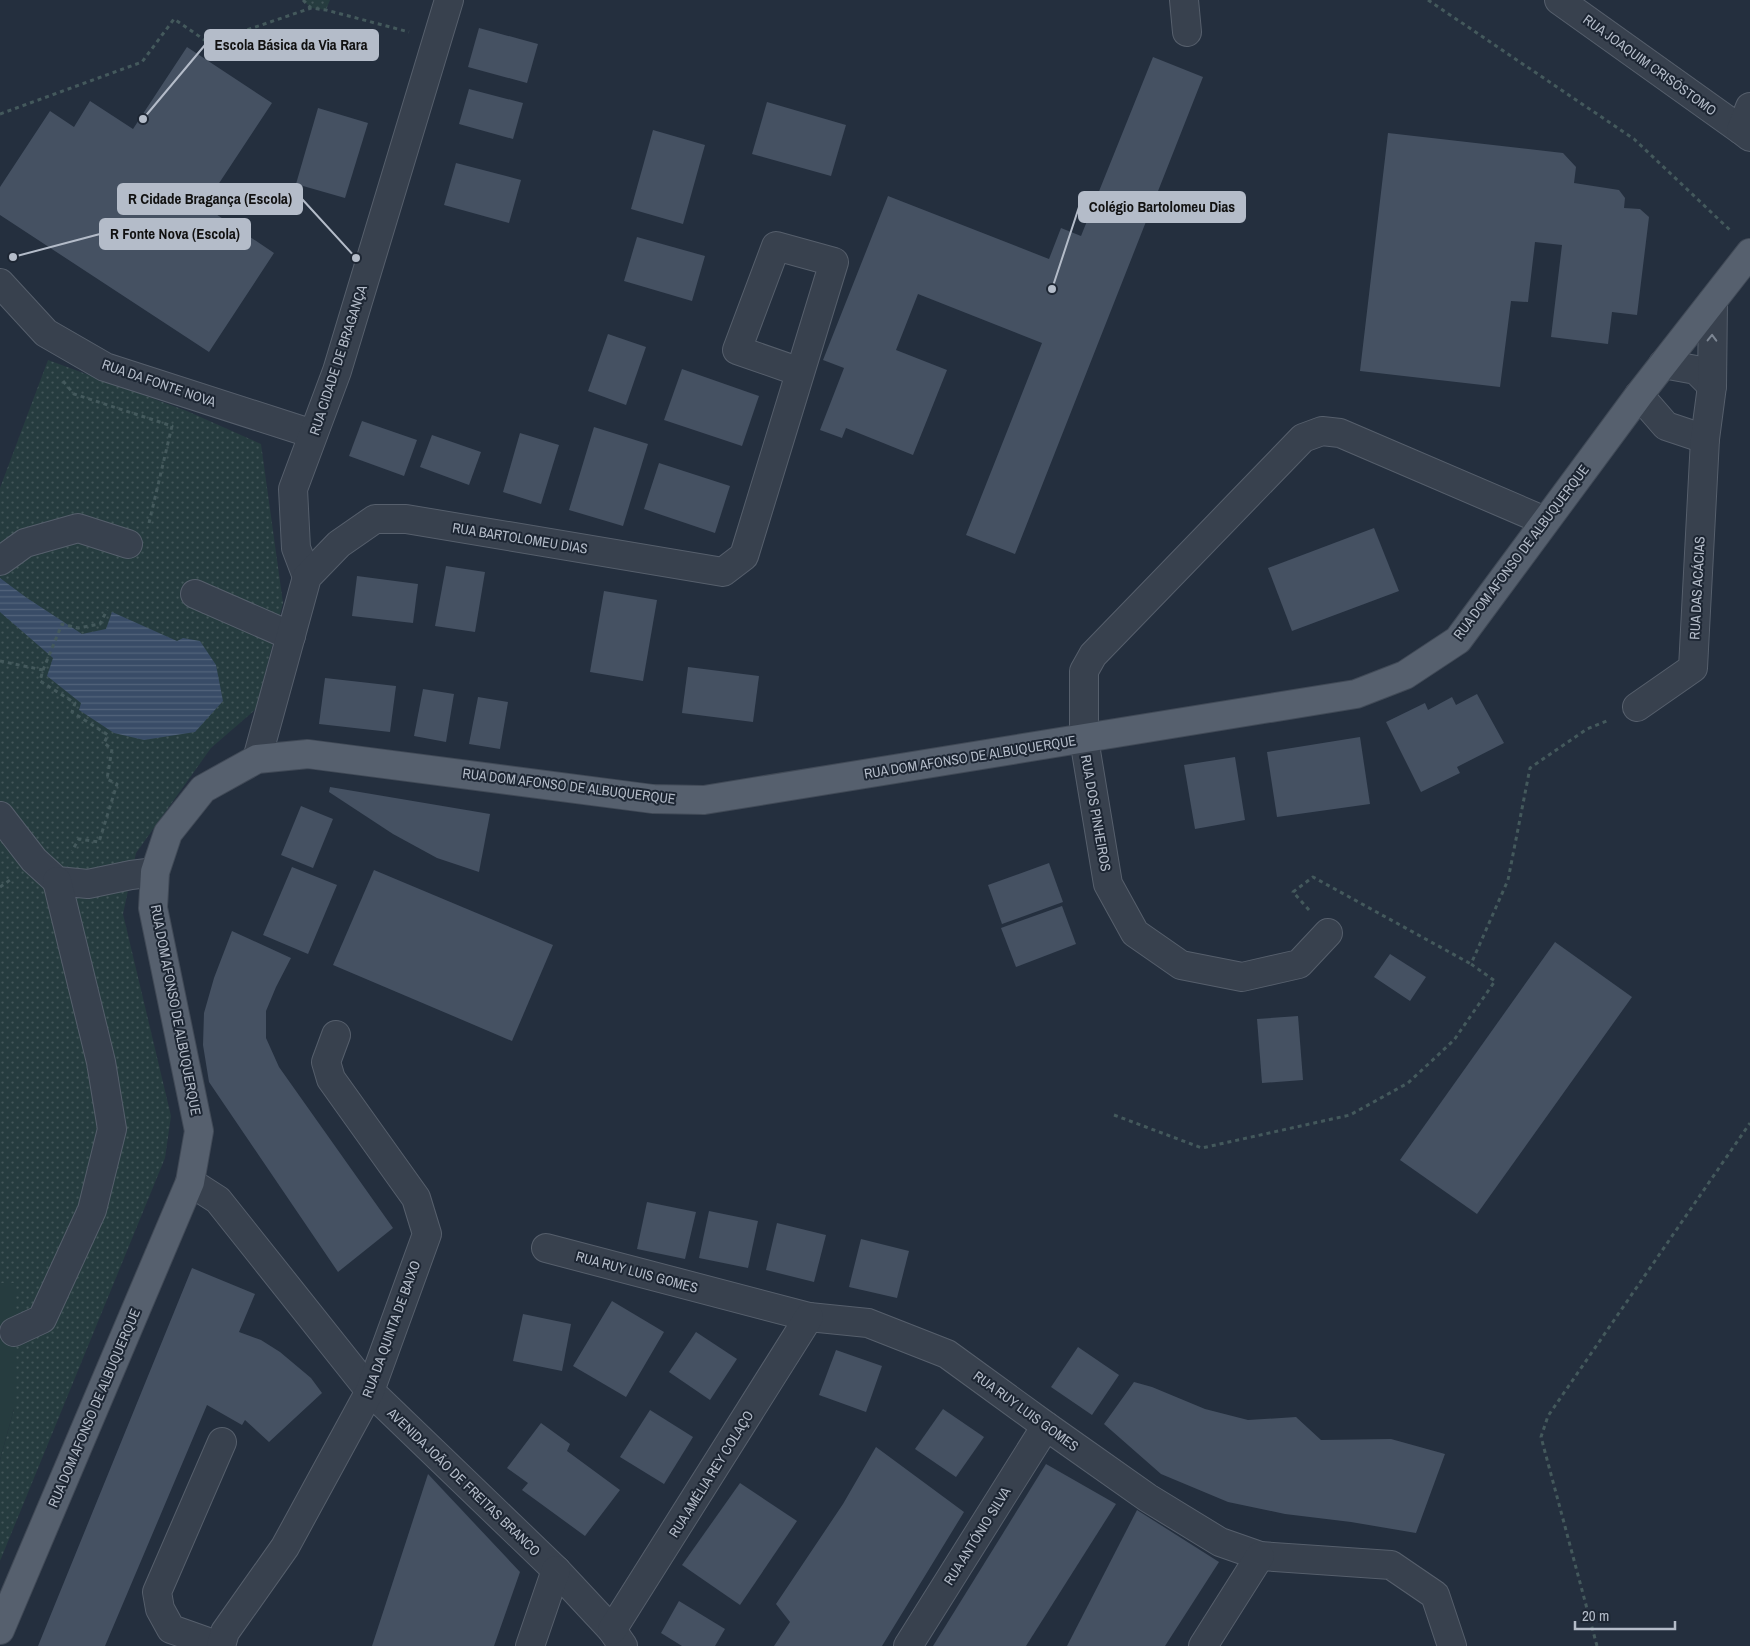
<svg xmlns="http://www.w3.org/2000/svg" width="1750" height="1646" font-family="'Archivo Narrow',sans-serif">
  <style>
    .grass { fill: url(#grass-dots) }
    .pitch { fill: #263c3f }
    .water { fill: url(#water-rules) }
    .building { fill: #455162 }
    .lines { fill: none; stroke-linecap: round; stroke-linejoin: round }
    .minor-casing { stroke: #565f6c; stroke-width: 30 }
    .major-casing { stroke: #414a57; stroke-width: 30 }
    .path { stroke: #44595c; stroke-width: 3; stroke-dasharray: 4 4; stroke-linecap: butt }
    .minor { stroke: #38414e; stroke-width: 28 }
    .major { stroke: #56606e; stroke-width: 28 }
    .oneway { stroke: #7c8592 }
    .labels { text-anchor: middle; stroke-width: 4; stroke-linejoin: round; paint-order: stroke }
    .street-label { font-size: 14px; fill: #b4bcc9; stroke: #1d2633 }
    .leader { fill: none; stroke: #b4bcc9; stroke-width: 2 }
    .callout-dot { fill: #b4bcc9; stroke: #1d2633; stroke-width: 2 }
    .callout { fill: #b4bcc9; stroke: #b4bcc9; stroke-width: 2 }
    .callout-label { font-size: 15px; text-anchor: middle; font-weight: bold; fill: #111 }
  </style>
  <defs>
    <pattern id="grass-dots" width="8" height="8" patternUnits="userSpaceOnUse" patternTransform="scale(1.25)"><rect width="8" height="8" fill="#263c3f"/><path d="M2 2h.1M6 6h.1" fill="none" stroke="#435659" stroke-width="1.8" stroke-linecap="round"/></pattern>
    <pattern id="water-rules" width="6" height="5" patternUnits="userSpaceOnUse" patternTransform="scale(1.25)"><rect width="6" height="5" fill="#394c67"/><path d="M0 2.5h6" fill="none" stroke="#53647b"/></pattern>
  </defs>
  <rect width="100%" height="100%" fill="#242f3e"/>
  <g class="grass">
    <polygon points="303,0 330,0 326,10 311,8"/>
    <polygon points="48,360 187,411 261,444 283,603 256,709 211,748 136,853 123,914 171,1116 165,1158 0,1561 0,1460 14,1409 14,1284 0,1283 0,488"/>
  </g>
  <polygon class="pitch" points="0,1283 14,1283 14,1409 0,1460"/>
  <polygon class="water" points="0,578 27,598 82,634 106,629 112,612 177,641 183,638 200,641 216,665 223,701 195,732 144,740 114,733 79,710 81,703 47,676 53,658 0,612"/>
  <g class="building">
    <polygon points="479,28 538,44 527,83 468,67"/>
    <polygon points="187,47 272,103 204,206 274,253 209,352 0,215 0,187 50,111 74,127 90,101 133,129"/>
    <polygon points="1153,57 1203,77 1015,554 966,535 1042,343 918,294 896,350 947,370 913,455 846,428 842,438 820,430 844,368 823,360 888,196 1049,259 1061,228 1081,236"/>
    <polygon points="469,89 523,103 513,139 459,124"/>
    <polygon points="767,102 846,125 831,176 752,154"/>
    <polygon points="318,108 368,123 345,198 296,184"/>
    <polygon points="653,130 705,145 683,224 631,209"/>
    <polygon points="1388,133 1563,153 1576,167 1574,183 1619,190 1625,198 1624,208 1640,209 1649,217 1637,315 1612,312 1608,344 1551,337 1562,245 1535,242 1528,302 1511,301 1500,387 1360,371"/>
    <polygon points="456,163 521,180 509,223 444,205"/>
    <polygon points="637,237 705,256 692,301 624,281"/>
    <polygon points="608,334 646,347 626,405 588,391"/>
    <polygon points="682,369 759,396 742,446 664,420"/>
    <polygon points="362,421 417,440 404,476 349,456"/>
    <polygon points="594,427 648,444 623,526 569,510"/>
    <polygon points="520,433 559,445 541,504 503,492"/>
    <polygon points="432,435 481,452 469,485 420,467"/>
    <polygon points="659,463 730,486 715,533 644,509"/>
    <polygon points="1374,528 1399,591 1292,631 1268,568"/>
    <polygon points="446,566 485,572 475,632 435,626"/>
    <polygon points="357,576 418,584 413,623 352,616"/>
    <polygon points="604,591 657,600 643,681 590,672"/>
    <polygon points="688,667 759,676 753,722 682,713"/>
    <polygon points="325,678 396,686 390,732 319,724"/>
    <polygon points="423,689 454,694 446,742 414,736"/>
    <polygon points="1477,694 1504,743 1457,767 1460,773 1421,792 1386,722 1425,703 1428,710 1452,697 1456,705"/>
    <polygon points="478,697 508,702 500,749 469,744"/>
    <polygon points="1360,737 1370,804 1277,817 1267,752"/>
    <polygon points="1235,757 1245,820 1195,829 1184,765"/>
    <polygon points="330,787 490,814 479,872 437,858 393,834 329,792"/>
    <polygon points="301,806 333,819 313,868 281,855"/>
    <polygon points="1049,863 1063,902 1002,924 988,885"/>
    <polygon points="292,867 337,885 308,954 263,935"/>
    <polygon points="374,870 553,945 512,1041 333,965"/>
    <polygon points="1062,906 1076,944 1016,967 1001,928"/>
    <polygon points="232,931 291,958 276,987 266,1011 266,1038 279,1067 393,1228 338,1272 209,1082 203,1045 204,1013 214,978"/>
    <polygon points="1555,942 1632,997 1477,1214 1400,1160"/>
    <polygon points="1390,954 1426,977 1410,1001 1374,977"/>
    <polygon points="1298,1016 1303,1080 1262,1083 1257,1019"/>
    <polygon points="647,1202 696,1212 685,1259 637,1249"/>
    <polygon points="709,1211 758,1221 748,1268 699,1258"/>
    <polygon points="777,1223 826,1235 814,1282 766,1270"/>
    <polygon points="861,1239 909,1251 897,1298 849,1287"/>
    <polygon points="192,1268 255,1294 239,1332 261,1340 280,1352 311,1378 322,1393 269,1442 245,1420 242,1425 207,1405 105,1646 38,1646"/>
    <polygon points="612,1301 664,1332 626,1397 573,1366"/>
    <polygon points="523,1314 571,1324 562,1371 513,1361"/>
    <polygon points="696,1332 737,1359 710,1400 669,1372"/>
    <polygon points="1078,1347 1119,1375 1092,1415 1051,1387"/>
    <polygon points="836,1350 882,1366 866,1412 819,1395"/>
    <polygon points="1134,1382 1152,1387 1205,1409 1248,1420 1296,1417 1321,1440 1391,1439 1445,1454 1416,1533 1351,1522 1285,1514 1228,1502 1161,1474 1104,1424"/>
    <polygon points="943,1409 984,1437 956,1477 915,1449"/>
    <polygon points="650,1410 693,1437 664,1484 620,1457"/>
    <polygon points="541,1423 570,1444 567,1451 620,1490 585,1536 522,1490 528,1483 507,1468"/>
    <polygon points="876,1447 964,1512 882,1646 774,1646 790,1622 776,1604 843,1504"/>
    <polygon points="1046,1464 1116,1504 1026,1646 933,1646"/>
    <polygon points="428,1474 520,1572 494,1646 372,1646"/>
    <polygon points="740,1483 797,1521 740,1605 682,1565"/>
    <polygon points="1137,1510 1219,1562 1165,1646 1067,1646"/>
    <polygon points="679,1601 725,1629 715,1646 682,1646 661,1633"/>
  </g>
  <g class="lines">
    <defs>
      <g id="minor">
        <polyline points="1184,0 1187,32"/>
        <polyline points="1559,0 1741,130"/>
        <polyline points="1750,107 1741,130 1750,137"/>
        <polyline points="0,283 46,333 105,367 313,434"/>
        <polyline points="1663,364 1696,370 1712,386"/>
        <polyline points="1639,395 1666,426 1705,439"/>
        <polyline points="0,561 25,543 78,528 128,544"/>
        <polyline points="307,577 296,548 293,489 337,371 449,0"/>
        <polyline points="195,594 291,636"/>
        <polyline points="1637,707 1693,668 1705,439 1712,386 1713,301"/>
        <polyline points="257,759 307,577 339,544 375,519 406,519 723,572 744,556 834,262 776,246 737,350 800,372"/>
        <polyline points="0,816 34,860 57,881 88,884 131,875 155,872"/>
        <polyline points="1328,933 1299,964 1242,977 1181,965 1135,933 1108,884 1084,739 1084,671 1093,655 1303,438 1322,431 1340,433 1545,521"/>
        <polyline points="190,1182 218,1200 370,1391 556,1570 612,1630 623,1646"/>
        <polyline points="546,1248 809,1317 868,1323 947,1354 1046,1426 1148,1498 1220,1542 1260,1556 1391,1565 1435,1595 1452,1646"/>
        <polyline points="14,1332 42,1319 92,1210 112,1129 101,1062 57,881"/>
        <polyline points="612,1630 809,1317"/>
        <polyline points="219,1646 171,1629 160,1609 157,1592 222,1442"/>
        <polyline points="221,1646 225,1632 285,1547 370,1391 427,1234 416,1198 331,1079 326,1062 336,1035"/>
        <polyline points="530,1646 556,1570"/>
        <polyline points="908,1646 1046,1426"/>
        <polyline points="1203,1646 1260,1556"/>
      </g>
      <polyline id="major" points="0,1630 190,1182 199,1131 153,908 155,872 168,833 203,789 257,759 308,754 653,799 704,800 1356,694 1405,675 1458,640 1639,395 1750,253"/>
    </defs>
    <use href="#minor" class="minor-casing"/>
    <use href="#major" class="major-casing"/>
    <g class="path">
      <polyline points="303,0 311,8 326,10 409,32"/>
      <polyline points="1428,0 1634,139 1731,231"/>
      <polyline points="0,114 142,62 174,19 209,43 311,8"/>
      <polyline points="63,381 74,394 172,426 149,523"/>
      <polyline points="0,661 43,670 40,681 75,703 72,712 108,735 104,743 112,749 107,779 117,784 99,842 79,839 72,851"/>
      <polyline points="43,670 62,624 78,628 100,624 107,610"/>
      <polyline points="0,887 10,880"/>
      <polyline points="1309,910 1293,892 1313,877 1471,964"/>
      <polyline points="1114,1115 1202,1148 1350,1115 1408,1083 1454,1040 1495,981 1471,964 1508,880 1530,768 1587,729 1609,720"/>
      <polyline points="1597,1646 1541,1437 1548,1416 1750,1123"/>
    </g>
    <use href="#minor" class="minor"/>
    <use href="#major" class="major"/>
  </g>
  <defs><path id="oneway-chevron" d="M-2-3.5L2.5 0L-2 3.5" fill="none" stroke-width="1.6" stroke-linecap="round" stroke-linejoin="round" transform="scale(1.25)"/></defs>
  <use class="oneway" href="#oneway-chevron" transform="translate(1712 338) rotate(-89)"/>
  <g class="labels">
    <g class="street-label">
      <text transform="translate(1650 65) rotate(36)" y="5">RUA JOAQUIM CRISÓSTOMO</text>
      <text transform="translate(338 360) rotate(-72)" y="5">RUA CIDADE DE BRAGANÇA</text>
      <text transform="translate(159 383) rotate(19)" y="5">RUA DA FONTE NOVA</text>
      <text transform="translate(520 538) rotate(9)" y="5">RUA BARTOLOMEU DIAS</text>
      <text transform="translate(1521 552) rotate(-53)" y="5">RUA DOM AFONSO DE ALBUQUERQUE</text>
      <text transform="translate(1697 588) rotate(-87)" y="5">RUA DAS ACÁCIAS</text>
      <text transform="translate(970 757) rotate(-9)" y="5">RUA DOM AFONSO DE ALBUQUERQUE</text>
      <text transform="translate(569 786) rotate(7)" y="5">RUA DOM AFONSO DE ALBUQUERQUE</text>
      <text transform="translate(1096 813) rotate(80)" y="5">RUA DOS PINHEIROS</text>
      <text transform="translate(176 1010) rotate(79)" y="5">RUA DOM AFONSO DE ALBUQUERQUE</text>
      <text transform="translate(637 1272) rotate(15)" y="5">RUA RUY LUIS GOMES</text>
      <text transform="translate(391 1329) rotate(-70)" y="5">RUA DA QUINTA DE BAIXO</text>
      <text transform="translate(94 1408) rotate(-67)" y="5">RUA DOM AFONSO DE ALBUQUERQUE</text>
      <text transform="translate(1026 1411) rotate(36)" y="5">RUA RUY LUIS GOMES</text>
      <text transform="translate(711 1474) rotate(-58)" y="5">RUA AMÉLIA REY COLAÇO</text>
      <text transform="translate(464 1482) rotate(44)" y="5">AVENIDA JOÃO DE FREITAS BRANCO</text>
      <text transform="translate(977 1536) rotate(-58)" y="5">RUA ANTÓNIO SILVA</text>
    </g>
  </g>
  <path class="leader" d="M143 119L205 45M356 258L302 199M1052 289L1079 207M13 257L100 234"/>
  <g class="callout-dot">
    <circle cx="143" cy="119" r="5"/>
    <circle cx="356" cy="258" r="5"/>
    <circle cx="1052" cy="289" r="5"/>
    <circle cx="13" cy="257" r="5"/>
  </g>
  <g class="callout">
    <rect x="205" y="30" width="173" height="30" rx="5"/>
    <rect x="118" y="184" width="184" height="30" rx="5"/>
    <rect x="1079" y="192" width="166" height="30" rx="5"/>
    <rect x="100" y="219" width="150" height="30" rx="5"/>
  </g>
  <g class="callout-label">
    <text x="291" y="50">Escola Básica da Via Rara</text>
    <text x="210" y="204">R Cidade Bragança (Escola)</text>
    <text x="1162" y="212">Colégio Bartolomeu Dias</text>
    <text x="175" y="239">R Fonte Nova (Escola)</text>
  </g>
  <path d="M1575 1621v8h100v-8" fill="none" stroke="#b4bcc9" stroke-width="2.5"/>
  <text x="1582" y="1621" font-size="15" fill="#b4bcc9" stroke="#1d2633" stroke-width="4" paint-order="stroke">20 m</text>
</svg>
